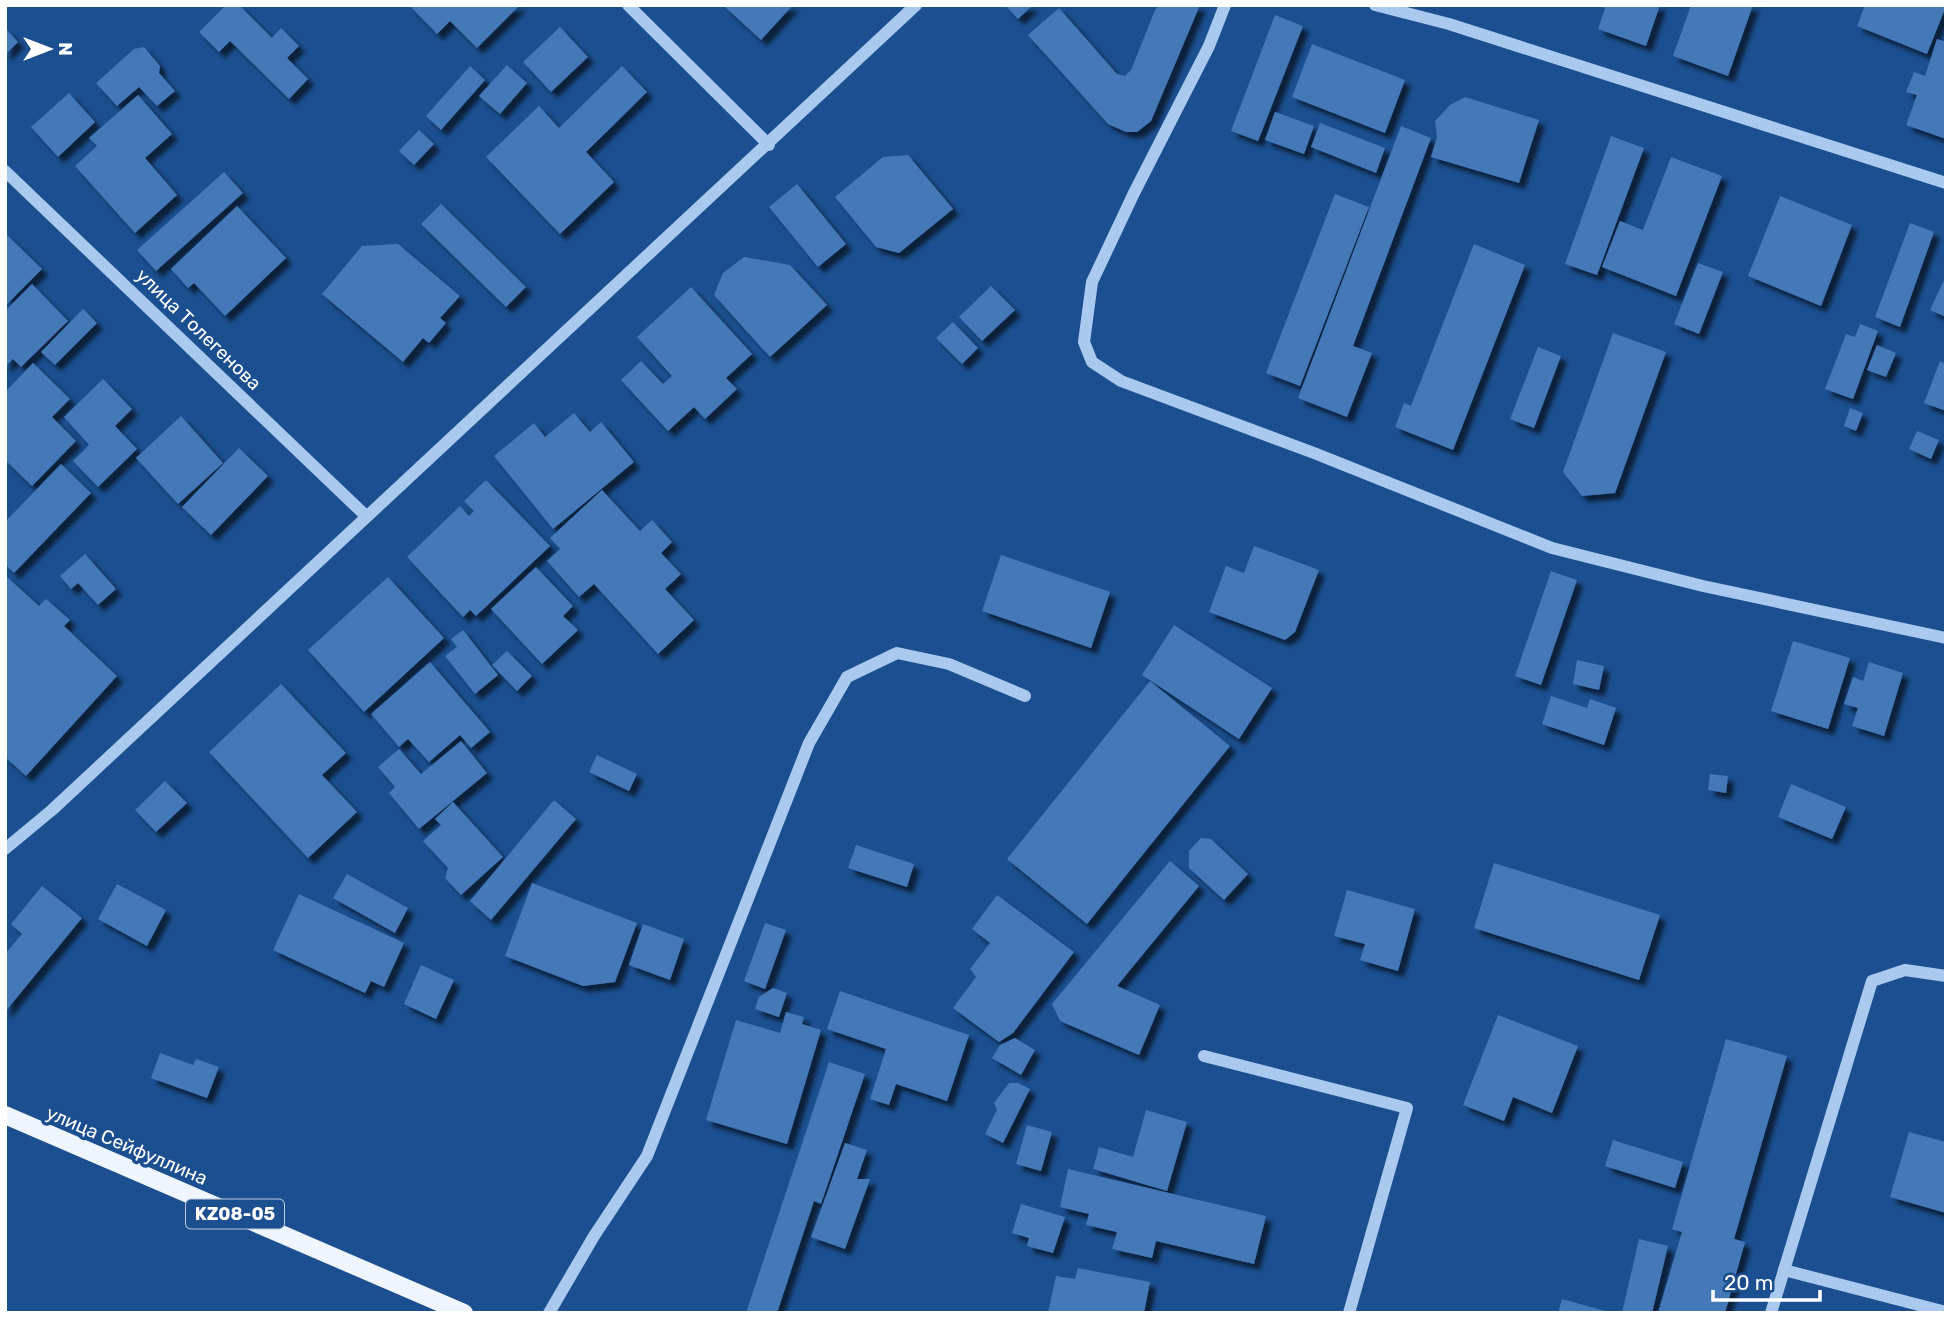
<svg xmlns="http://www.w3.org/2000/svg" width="1951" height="1318" font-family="Rubik,sans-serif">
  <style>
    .building { fill: #4478b7; filter: url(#shadow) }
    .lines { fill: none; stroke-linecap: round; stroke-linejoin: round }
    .minor { stroke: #a9c9ee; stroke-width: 12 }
    .major { stroke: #f0f6ff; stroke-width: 18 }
    .labels { text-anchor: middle; stroke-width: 7; stroke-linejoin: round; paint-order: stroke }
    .shield { fill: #1b4f8f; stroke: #bbcadd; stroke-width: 2 }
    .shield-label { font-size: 18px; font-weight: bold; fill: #fff }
    .street-label { font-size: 19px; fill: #fff; stroke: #1b4f8f }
  </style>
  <defs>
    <filter id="shadow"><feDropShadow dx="6" dy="6" stdDeviation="2" flood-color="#0009"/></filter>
  </defs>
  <rect width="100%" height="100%" fill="#1b4f8f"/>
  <g class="building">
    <polygon points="226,5 239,5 272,38 281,28 299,46 287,58 308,79 289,99 230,41 219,52 199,32"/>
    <polygon points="409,5 520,5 477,48 450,21 437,34"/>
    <polygon points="723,5 793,5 761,40"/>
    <polygon points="1005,5 1033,5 1018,19"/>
    <polygon points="1159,5 1200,5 1151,121 1137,132 1126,132 1108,124 1028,35 1059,8 1117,74 1125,76 1131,70 1155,10"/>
    <polygon points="1597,5 1660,5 1646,46 1598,29 1605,8"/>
    <polygon points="1691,5 1753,5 1728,76 1673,56"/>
    <polygon points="1865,5 1946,5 1946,6 1927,54 1857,26"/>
    <polygon points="1275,15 1303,26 1258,141 1231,131"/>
    <polygon points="560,27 588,57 551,92 523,62"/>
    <polygon points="5,28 18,42 5,55"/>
    <polygon points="1937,39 1946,42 1946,139 1906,125 1917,95 1906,92 1914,72 1925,76"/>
    <polygon points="1312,44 1405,80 1385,133 1292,97"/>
    <polygon points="144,47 160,66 159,73 175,91 157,106 139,87 117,106 96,83 134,49"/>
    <polygon points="507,65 527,83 500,114 479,96"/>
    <polygon points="470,66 485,80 441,130 426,116"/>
    <polygon points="622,66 647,92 586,152 614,182 560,234 486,157 539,106 559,128"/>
    <polygon points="69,93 95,122 58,157 31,127"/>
    <polygon points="138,95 172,134 145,158 177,195 135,233 75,166 97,146 89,138"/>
    <polygon points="1465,97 1539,120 1519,183 1431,157 1437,137 1435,121 1450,105"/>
    <polygon points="1275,112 1314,126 1304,154 1265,140"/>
    <polygon points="1320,123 1385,148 1376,173 1311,147"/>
    <polygon points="1401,126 1431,138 1353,346 1372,353 1347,417 1298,398"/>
    <polygon points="419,130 434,144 414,165 399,151"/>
    <polygon points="1611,136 1644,148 1597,275 1565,264"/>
    <polygon points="908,155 953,209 899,253 876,247 835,197 883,157"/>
    <polygon points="1671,157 1722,176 1676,296 1602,267 1620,221 1643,230"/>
    <polygon points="224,172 243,193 156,271 137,250"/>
    <polygon points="797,184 846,244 818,267 769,207"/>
    <polygon points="1335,194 1369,207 1300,386 1266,373"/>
    <polygon points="1780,196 1852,225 1821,306 1748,276"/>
    <polygon points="441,204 526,287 506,307 421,224"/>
    <polygon points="237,206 286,258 225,316 194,283 188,288 171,269"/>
    <polygon points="1910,223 1934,232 1900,327 1875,317"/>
    <polygon points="5,233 42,269 5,306"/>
    <polygon points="398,244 460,296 440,318 446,323 429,343 423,338 403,362 322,294 362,246"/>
    <polygon points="1474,244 1525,265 1453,450 1395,427 1404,403 1411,406"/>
    <polygon points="744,257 790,265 827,305 770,357 714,295 723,273"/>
    <polygon points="1698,263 1723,272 1699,334 1674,324"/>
    <polygon points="1946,276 1946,317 1930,310"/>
    <polygon points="32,284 68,321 21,367 13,359 5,367 5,311"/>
    <polygon points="991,286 1015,310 982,341 959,317"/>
    <polygon points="691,287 752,354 726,378 737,389 705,419 694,407 668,431 621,380 641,361 663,384 672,376 637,337"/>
    <polygon points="83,309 97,323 55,365 41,352"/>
    <polygon points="953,322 978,348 962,364 936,338"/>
    <polygon points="1860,324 1878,331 1853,399 1825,389 1846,334 1855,337"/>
    <polygon points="1613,333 1666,352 1615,493 1582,496 1563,472"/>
    <polygon points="1877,345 1896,353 1886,377 1867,370"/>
    <polygon points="1538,347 1561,356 1534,428 1510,419"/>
    <polygon points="1940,361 1946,364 1946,411 1924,403"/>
    <polygon points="33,363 70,399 52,417 76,441 32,486 5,460 5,392"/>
    <polygon points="103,379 132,409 115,426 137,449 98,487 73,461 89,445 64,417"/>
    <polygon points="1850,408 1863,413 1856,431 1844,426"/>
    <polygon points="574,413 590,432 601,422 634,462 553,529 494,456 534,423 545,437"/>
    <polygon points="181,416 223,463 178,504 136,458"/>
    <polygon points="1917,431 1939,440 1931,459 1909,449"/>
    <polygon points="239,448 268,476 211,535 182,507"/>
    <polygon points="61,464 91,493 14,573 5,564 5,522"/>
    <polygon points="486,480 550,546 476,616 470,610 463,617 407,557 460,506 469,516 474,511 464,501"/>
    <polygon points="602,490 640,531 652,520 672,542 661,553 681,574 665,589 694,620 658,654 594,584 579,597 547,561 560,549 550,538"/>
    <polygon points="1254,546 1319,570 1295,632 1285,640 1209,612 1226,566 1244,573"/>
    <polygon points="85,554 116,589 98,605 78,583 71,589 60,576"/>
    <polygon points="1001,555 1110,592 1091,648 982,611"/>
    <polygon points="536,567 573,606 563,616 578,630 542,664 491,609"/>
    <polygon points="1551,571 1577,580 1541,685 1515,676"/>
    <polygon points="5,575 39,606 46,599 70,620 64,626 117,676 26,776 5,757"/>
    <polygon points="388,577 444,638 364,712 308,650"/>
    <polygon points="1174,625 1272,688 1239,739 1142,675"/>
    <polygon points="463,630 498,675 475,694 445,656 457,647 451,639"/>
    <polygon points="1793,641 1850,658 1828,729 1771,711"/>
    <polygon points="507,651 532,676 517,691 492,665"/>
    <polygon points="1577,660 1604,666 1599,690 1573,684"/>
    <polygon points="430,662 490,732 471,748 460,735 429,762 408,739 399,747 371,714"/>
    <polygon points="1869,662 1903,673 1884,736 1852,726 1858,708 1844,704 1853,677 1863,681"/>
    <polygon points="1150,681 1230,746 1087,924 1007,859"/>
    <polygon points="281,684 346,753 322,775 357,812 308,858 209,752"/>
    <polygon points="1551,696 1587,708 1590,699 1616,708 1604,745 1542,724"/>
    <polygon points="461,741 487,773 419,829 389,793 395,787 378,767 399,749 421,774"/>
    <polygon points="597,755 637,774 629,791 589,772"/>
    <polygon points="1710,774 1728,776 1726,793 1708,790"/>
    <polygon points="165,781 187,803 156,832 135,810"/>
    <polygon points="1791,784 1846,807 1832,839 1778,817"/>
    <polygon points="554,800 576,819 491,920 470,901"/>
    <polygon points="453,802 503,857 461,895 445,878 448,868 423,841 441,825 435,819"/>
    <polygon points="1201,838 1211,839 1248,874 1224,900 1189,868 1189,851"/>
    <polygon points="856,845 914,864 907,887 848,868"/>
    <polygon points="1170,861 1199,886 1117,986 1160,1005 1139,1055 1060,1021 1052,1004"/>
    <polygon points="1494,863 1660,915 1639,980 1474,928"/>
    <polygon points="347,874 408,908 395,933 333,898"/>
    <polygon points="532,883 637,923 615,982 583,986 505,956"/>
    <polygon points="117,884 166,910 147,946 98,919"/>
    <polygon points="42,886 82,918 5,1012 5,954 22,934 11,924"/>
    <polygon points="1347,890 1415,909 1398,971 1360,960 1365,944 1334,936"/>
    <polygon points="299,894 404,943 384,987 371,981 365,993 273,950"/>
    <polygon points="997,895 1074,952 1013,1033 999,1042 953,1008 976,977 970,969 990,943 972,929"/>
    <polygon points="765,923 786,930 765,989 744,981"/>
    <polygon points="643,924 684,939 670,980 629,965"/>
    <polygon points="421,965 454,980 436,1019 404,1004"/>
    <polygon points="773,988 787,993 779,1017 755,1009 759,997"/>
    <polygon points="840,991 969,1035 947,1101 896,1084 889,1105 870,1099 886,1049 827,1029"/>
    <polygon points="786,1012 804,1017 802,1024 821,1030 787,1144 706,1120 736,1020 780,1033"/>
    <polygon points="1498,1015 1578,1046 1552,1113 1513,1097 1504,1121 1463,1105"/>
    <polygon points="1015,1038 1035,1050 1021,1075 992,1058 1000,1045"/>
    <polygon points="1726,1039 1787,1056 1734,1239 1745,1242 1725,1313 1658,1313 1682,1232 1672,1229"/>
    <polygon points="160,1053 193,1065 196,1059 219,1067 207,1098 151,1078"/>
    <polygon points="829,1062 865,1074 821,1204 814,1201 777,1313 746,1313"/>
    <polygon points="1009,1083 1018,1083 1030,1089 1003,1143 985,1134 997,1110 994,1103"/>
    <polygon points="1146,1110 1187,1122 1167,1191 1093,1169 1099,1147 1133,1157"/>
    <polygon points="1027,1125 1052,1132 1041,1171 1016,1164"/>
    <polygon points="1909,1132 1946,1142 1946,1213 1890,1197"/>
    <polygon points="1613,1140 1683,1162 1675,1188 1605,1166"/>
    <polygon points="845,1143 867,1150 857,1179 870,1179 845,1249 811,1237"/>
    <polygon points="1068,1169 1266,1216 1254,1264 1156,1241 1152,1258 1112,1249 1117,1232 1086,1225 1089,1214 1060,1207"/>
    <polygon points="1021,1204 1065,1217 1053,1253 1027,1246 1029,1238 1012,1233"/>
    <polygon points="1639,1239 1668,1246 1652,1313 1622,1313"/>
    <polygon points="1078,1268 1150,1282 1144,1313 1048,1313 1056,1276 1075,1279"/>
    <polygon points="1562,1299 1609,1312 1609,1313 1558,1313"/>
  </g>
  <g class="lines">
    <g class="minor">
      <polyline points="628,5 769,145"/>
      <polyline points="1225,5 1209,46 1134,193 1092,282 1084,342 1092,362 1121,381 1314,453 1552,548 1703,586 1946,638"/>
      <polyline points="1375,5 1449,24 1946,183"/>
      <polyline points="5,171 366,516"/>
      <polyline points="5,849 52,810 916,5"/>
      <polyline points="1204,1056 1407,1108 1349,1313"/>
      <polyline points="1784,1270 1946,1312"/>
      <polyline points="549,1313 594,1236 647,1156 809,743 847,677 897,653 949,664 1025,696"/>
      <polyline points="1771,1313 1872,981 1905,970 1946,976"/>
    </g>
    <polyline class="major" points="5,1115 464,1313"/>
  </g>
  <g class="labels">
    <rect class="shield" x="186" y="1199.5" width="98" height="29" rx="5"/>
    <g class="shield-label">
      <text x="235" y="1220">KZ08-05</text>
    </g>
    <g class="street-label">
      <text transform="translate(199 329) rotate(44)" y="7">улица Толегенова</text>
      <text transform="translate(127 1145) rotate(23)" y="7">улица Сейфуллина</text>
    </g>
  </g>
  <rect width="1951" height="1318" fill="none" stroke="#ffffff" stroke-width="14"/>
  <g transform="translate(49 49) rotate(90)" stroke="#1b4f8f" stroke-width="5" paint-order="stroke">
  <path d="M0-5L12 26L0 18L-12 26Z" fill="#ffffff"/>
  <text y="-10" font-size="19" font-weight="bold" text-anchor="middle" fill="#ffffff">N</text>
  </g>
  <path d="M1713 1290v10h107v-10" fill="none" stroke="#ffffff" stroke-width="3.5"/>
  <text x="1724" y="1290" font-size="21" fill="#ffffff" stroke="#1b4f8f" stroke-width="5" paint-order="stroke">20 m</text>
</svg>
